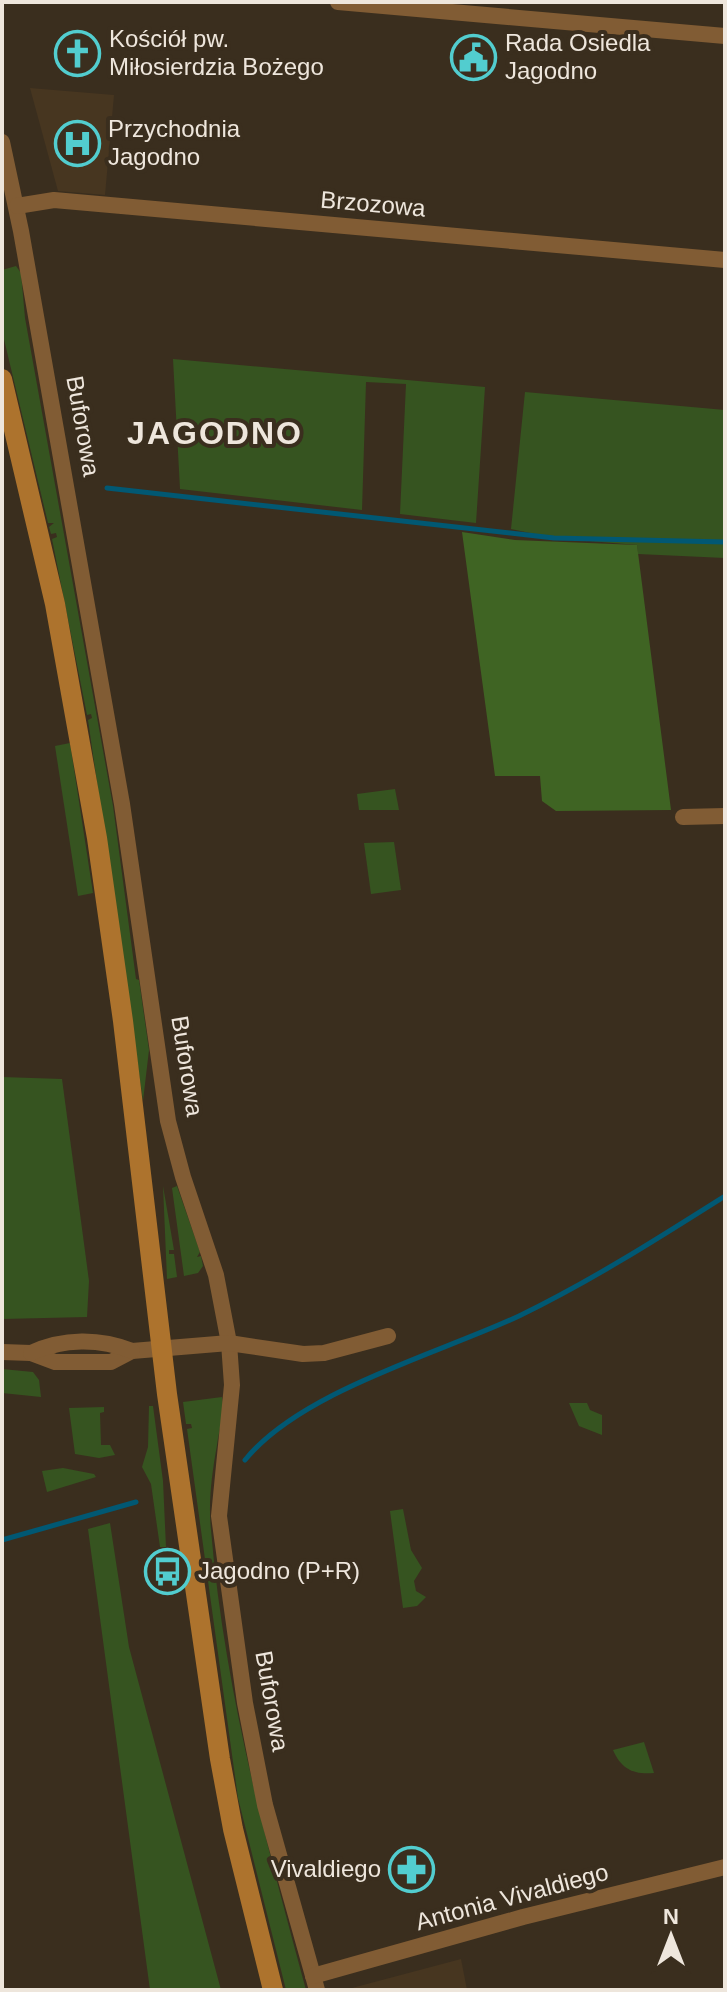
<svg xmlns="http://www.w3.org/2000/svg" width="727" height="1992" font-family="Helvetica,sans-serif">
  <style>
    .built { fill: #473620 }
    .green { fill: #365420 }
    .forest { fill: #3f6423 }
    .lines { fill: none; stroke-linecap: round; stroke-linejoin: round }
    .stream { stroke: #015873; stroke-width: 5 }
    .minor { stroke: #815c34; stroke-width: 16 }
    .secondary { stroke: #ad732d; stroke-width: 20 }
    .labels { text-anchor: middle; stroke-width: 8; stroke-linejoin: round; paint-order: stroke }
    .poi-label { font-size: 24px; fill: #eee6dc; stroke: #3a2e1e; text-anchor: start }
    .street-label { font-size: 24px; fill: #eee6dc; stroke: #3a2e1e }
    .district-label { font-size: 32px; font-weight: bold; letter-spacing: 2px; fill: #eee6dc; stroke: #3a2e1e }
  </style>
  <rect width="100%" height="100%" fill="#3a2e1e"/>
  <g class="built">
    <polygon points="30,88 114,95 105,195 58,191"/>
    <polygon points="461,1959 467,1990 349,1990 352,1988"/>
  </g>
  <g class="green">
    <polygon points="16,266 21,273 25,318 113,806 136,979 139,980 149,1050 143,1101 88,720 92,718 91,714 87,715 52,539 57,537 56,533 51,534 49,527 54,523 48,523 2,331 2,270"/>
    <polygon points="173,359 485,387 476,523 400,514 406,384 366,382 362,510 180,489"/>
    <polygon points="525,392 725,410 725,558 638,554 637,545 554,538 511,529"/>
    <polygon points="70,743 93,893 78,896 55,746"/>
    <polygon points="395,789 399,810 359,810 357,794"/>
    <polygon points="394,842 401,890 371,894 364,843"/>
    <polygon points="2,1077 62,1079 89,1281 87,1317 2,1319"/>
    <polygon points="163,1186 174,1250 169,1250 169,1254 174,1254 177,1277 167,1279"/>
    <polygon points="177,1186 200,1252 197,1257 201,1256 203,1266 198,1273 184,1276 172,1188"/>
    <polygon points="2,1369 33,1372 39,1380 41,1397 2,1393"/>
    <path d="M222,1397C225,1412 219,1430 217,1445C212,1473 208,1502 211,1530C224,1687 265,1839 306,1990H286L238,1798L187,1429L192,1428L191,1424H186L183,1402Z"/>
    <polygon points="569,1403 587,1403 590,1410 602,1415 602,1435 579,1426"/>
    <polygon points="149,1406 153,1406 163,1481 166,1547 160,1547 151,1484 142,1467 148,1447"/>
    <polygon points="104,1407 104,1412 100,1413 101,1445 110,1445 115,1455 99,1458 75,1454 69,1408"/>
    <polygon points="63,1468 94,1474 96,1477 47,1492 42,1471"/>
    <polygon points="403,1509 411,1550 422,1568 414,1581 416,1591 426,1597 417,1606 403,1608 390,1511"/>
    <polygon points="110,1523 129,1647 221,1990 150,1990 88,1529"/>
    <path d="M644,1742L654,1773C634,1775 621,1769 613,1750Z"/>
  </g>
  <polygon class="forest" points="462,532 515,540 637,545 671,810 556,811 542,801 540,776 495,776"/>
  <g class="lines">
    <g class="stream">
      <polyline points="107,488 554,538 725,542"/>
      <path d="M245,1460C301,1391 438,1354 519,1316C591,1281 657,1239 725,1196"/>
      <polyline points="2,1540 136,1502"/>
    </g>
    <g class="minor">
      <polyline points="338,2 725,36"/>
      <polyline points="2,142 21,231 122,804 168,1121 183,1177 216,1275 229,1343 232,1385 219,1516 245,1703 265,1805 317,1990"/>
      <polyline points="17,206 54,200 725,260"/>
      <polyline points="683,817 725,816"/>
      <polyline points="2,1352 31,1353 55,1362 111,1362 132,1351 229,1343 303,1354 324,1353 388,1336"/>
      <path d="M31,1353C63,1338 100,1338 132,1351"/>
      <polyline points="313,1976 523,1917 725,1867"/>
    </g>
    <polyline class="secondary" points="2,379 55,604 97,838 123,1021 167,1394 220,1759 233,1829 273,1990"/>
  </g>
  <defs>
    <symbol id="church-ring" viewBox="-11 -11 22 22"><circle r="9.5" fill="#3a2e1e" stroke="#52cdcf" stroke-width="1.5"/><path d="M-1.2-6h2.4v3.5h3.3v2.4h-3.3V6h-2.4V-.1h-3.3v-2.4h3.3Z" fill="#52cdcf"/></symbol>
    <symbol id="civic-ring" viewBox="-11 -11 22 22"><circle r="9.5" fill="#3a2e1e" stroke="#52cdcf" stroke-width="1.5"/><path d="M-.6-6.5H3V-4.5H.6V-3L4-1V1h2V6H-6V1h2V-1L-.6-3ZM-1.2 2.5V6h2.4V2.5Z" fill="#52cdcf"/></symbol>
    <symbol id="hospital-ring" viewBox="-11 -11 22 22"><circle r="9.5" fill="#3a2e1e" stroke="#52cdcf" stroke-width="1.5"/><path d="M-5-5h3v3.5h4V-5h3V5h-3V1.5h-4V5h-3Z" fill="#52cdcf"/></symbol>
    <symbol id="bus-ring" viewBox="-11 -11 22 22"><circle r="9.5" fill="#3a2e1e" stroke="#52cdcf" stroke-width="1.5"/><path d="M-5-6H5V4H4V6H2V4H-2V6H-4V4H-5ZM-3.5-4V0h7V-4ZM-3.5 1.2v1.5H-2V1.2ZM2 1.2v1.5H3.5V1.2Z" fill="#52cdcf"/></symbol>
    <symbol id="pharmacy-ring" viewBox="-11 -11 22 22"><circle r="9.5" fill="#3a2e1e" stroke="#52cdcf" stroke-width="1.5"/><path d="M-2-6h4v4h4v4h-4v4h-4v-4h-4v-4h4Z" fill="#52cdcf"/></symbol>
  </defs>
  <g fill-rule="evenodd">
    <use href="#church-ring" x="52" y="28" width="51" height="51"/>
    <use href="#civic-ring" x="448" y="32" width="51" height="51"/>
    <use href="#hospital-ring" x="52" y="118" width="51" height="51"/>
    <use href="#bus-ring" x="142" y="1546" width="51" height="51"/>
    <use href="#pharmacy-ring" x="386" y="1844" width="51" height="51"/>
  </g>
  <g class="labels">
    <g class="poi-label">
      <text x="109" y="47">Kościół pw.<tspan x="109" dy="28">Miłosierdzia Bożego</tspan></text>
      <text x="505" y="51">Rada Osiedla<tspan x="505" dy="28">Jagodno</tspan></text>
      <text x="108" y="137">Przychodnia<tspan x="108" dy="28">Jagodno</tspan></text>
      <text x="198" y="1579">Jagodno (P+R)</text>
      <text x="381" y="1877" text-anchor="end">Vivaldiego</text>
    </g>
    <g class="street-label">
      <text transform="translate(373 204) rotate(5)" y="8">Brzozowa</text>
      <text transform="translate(83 426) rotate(80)" y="8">Buforowa</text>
      <text transform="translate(187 1066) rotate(81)" y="8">Buforowa</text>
      <text transform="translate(272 1701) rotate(80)" y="8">Buforowa</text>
      <text transform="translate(512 1897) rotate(-15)" y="8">Antonia Vivaldiego</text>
    </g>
    <g class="district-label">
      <text x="215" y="444">JAGODNO</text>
    </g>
  </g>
  <rect width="727" height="1992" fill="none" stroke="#eee6dc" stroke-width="8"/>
  <g transform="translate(671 1936)" stroke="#3a2e1e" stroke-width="6" paint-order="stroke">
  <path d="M0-6L14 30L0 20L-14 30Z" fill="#eee6dc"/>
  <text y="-12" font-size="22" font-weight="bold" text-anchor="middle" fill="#eee6dc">N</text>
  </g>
</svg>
